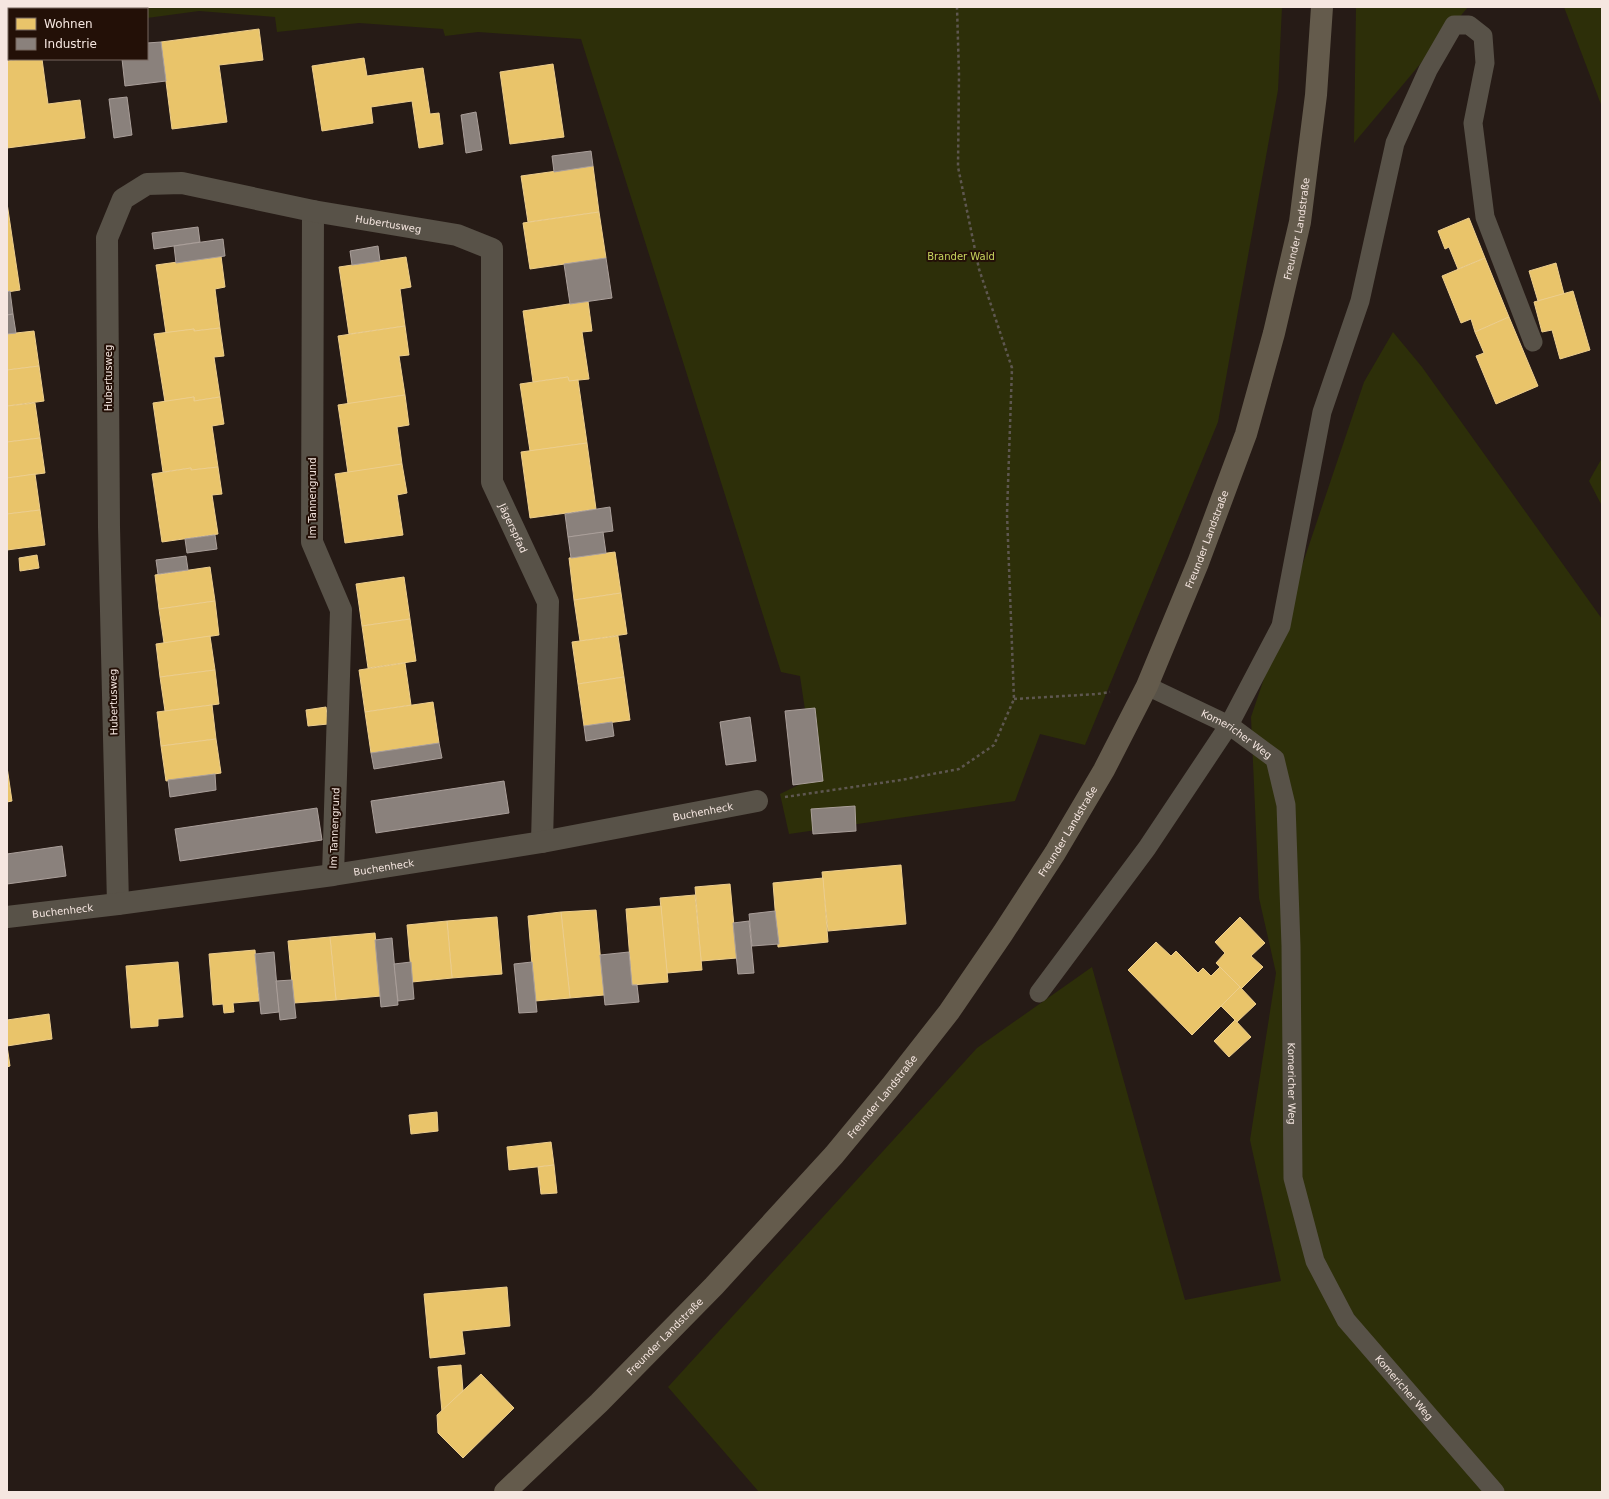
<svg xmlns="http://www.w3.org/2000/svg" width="1609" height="1499" font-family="'DejaVu Sans',sans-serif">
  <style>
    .green { fill: #2d2f09 }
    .homes { fill: #e9c46a; stroke: #edce8d }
    .industry { fill: #8a817c; stroke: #aa9f9a }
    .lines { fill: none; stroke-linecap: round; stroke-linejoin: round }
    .path { stroke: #5e5750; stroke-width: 2.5; stroke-dasharray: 3 3; stroke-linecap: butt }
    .service { stroke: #585248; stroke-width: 19 }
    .minor { stroke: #585248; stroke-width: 22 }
    .primary { stroke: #645b4c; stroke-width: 22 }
    .labels { text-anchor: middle; stroke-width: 4; stroke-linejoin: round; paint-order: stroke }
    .street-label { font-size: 10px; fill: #f5e6e0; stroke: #231007 }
    .park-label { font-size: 10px; fill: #c8d55e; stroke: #231007 }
  </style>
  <rect width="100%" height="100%" fill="#261b16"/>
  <g class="green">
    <polygon points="7,7 1282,7 1278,90 1218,422 1085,745 1040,734 1015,801 789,834 780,794 815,777 800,676 781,672 581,39 478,32 445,36 443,29 359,23 277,32 275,17 199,11 147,18 147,9 9,9 9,38 7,38"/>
    <polygon points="1356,7 1468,7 1354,143"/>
    <polygon points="1564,7 1602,7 1602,107"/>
    <polygon points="1393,332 1422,367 1602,619 1602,1492 759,1492 668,1387 977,1048 1092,967 1185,1300 1281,1281 1250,1140 1276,973 1259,898 1251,717 1364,382"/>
    <polygon points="1602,458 1602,506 1589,481"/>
  </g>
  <g class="homes">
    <polygon points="259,29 263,60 219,65 227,122 172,129 161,42"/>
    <polygon points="364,58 367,76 423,68 430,114 439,113 443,144 419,148 412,101 371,107 373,123 322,131 312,66"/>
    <polygon points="23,59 42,59 48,104 80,100 85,138 7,148 7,61"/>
    <polygon points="553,64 564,137 510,144 500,72"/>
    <polygon points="593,166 599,212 528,222 521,176"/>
    <polygon points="7,203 20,290 7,292"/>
    <polygon points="599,212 606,258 530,269 523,223"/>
    <polygon points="1469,218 1485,258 1458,269 1449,247 1445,249 1438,231"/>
    <polygon points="221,256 225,287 215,289 220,328 194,331 194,329 166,333 156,265"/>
    <polygon points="406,257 411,287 400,289 405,326 349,334 339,267"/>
    <polygon points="1485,258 1509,317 1475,332 1471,319 1461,323 1442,276"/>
    <polygon points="1556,263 1564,294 1538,301 1529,271"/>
    <polygon points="1573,291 1590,350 1560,359 1552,330 1542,332 1534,302"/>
    <polygon points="588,301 592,331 582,332 589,379 569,381 568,377 533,382 523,311"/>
    <polygon points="1509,317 1538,386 1496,404 1476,356 1484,353 1475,332"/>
    <polygon points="405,326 409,355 399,356 405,395 348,404 338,336"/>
    <polygon points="220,328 224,356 214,357 220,397 194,401 194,397 165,402 154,334 194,329 194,331"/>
    <polygon points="34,331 39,366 7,370 7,334"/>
    <polygon points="39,366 44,401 7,406 7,370"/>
    <polygon points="568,377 569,381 578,380 587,443 530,451 520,384"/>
    <polygon points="405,395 409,425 397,427 402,464 348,473 338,405"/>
    <polygon points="194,397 194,401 220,397 224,424 212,426 218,467 191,470 191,468 163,472 153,403"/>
    <polygon points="35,403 40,438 7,442 7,406"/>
    <polygon points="40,438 45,473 7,478 7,442"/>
    <polygon points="587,443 596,509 530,518 521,452"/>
    <polygon points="402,464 407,493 397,495 403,535 345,543 335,474"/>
    <polygon points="218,467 222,494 212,495 218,534 162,542 152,474 191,468 191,470"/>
    <polygon points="35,474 40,510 7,514 7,478"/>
    <polygon points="40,510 45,545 7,550 7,514"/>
    <polygon points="615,552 621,593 574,600 569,558"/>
    <polygon points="37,555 39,568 20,571 19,558"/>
    <polygon points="210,567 215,601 159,609 155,575"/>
    <polygon points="404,577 410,619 362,626 356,584"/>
    <polygon points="621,593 627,634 580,641 574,600"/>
    <polygon points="215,601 219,635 164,643 159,609"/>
    <polygon points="410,619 416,661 368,668 362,626"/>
    <polygon points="210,636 215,670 160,677 156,644"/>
    <polygon points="618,636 624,677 578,684 572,642"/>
    <polygon points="405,663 411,705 365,712 359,670"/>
    <polygon points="215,670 219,704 165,711 160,677"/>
    <polygon points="624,677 630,720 584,726 578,684"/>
    <polygon points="433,702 439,743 371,753 365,712"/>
    <polygon points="212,705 216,739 161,746 157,712"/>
    <polygon points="326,707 328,724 308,726 306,710"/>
    <polygon points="216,739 221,773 166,781 161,746"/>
    <polygon points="7,767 12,801 7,802"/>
    <polygon points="901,865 906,924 828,931 822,872"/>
    <polygon points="823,878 828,942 778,947 773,883"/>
    <polygon points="730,884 737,958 701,961 695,887"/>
    <polygon points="695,895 702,970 667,973 660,898"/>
    <polygon points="661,906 668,982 632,985 626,909"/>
    <polygon points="596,910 604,995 570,998 561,912"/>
    <polygon points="561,912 570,998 535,1001 528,916"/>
    <polygon points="497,917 502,974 452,978 447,921"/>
    <polygon points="1240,917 1265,943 1251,956 1263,967 1241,989 1216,963 1225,953 1215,942"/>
    <polygon points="447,921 452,978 412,982 407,925"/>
    <polygon points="375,933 381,996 336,1000 330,937"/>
    <polygon points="330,937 336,1000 294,1003 288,941"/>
    <polygon points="1156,942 1171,956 1176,951 1198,973 1203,968 1211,976 1220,967 1240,987 1192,1035 1128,970"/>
    <polygon points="255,950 259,1001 233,1003 234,1012 224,1013 223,1004 213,1005 209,954"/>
    <polygon points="178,962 183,1017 158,1019 158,1026 131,1028 126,966"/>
    <polygon points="1240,987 1256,1004 1237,1022 1221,1006"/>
    <polygon points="49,1014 52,1039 7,1046 7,1020"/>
    <polygon points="1235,1020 1251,1037 1229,1057 1214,1041"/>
    <polygon points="7,1046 10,1066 7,1067"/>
    <polygon points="437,1112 438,1131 411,1134 409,1115"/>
    <polygon points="551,1142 554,1165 509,1170 507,1147"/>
    <polygon points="554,1165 557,1193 541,1194 538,1167"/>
    <polygon points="507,1287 510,1326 462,1331 465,1354 430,1358 424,1294"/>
    <polygon points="461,1365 463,1391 442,1412 438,1367"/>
    <polygon points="481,1374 514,1408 463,1458 438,1433 437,1415"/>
  </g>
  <g class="industry">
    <polygon points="161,42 166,81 125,86 122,59 147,59 147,43"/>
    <polygon points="127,97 132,135 114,138 109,99"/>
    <polygon points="476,112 482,150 466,153 461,115"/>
    <polygon points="591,151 593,166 554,172 552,156"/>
    <polygon points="198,227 200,242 154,249 152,233"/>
    <polygon points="223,239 225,256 176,263 174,246"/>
    <polygon points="378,246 380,261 352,265 350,251"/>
    <polygon points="606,258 612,298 570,304 564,264"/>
    <polygon points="10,291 13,314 7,315 7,292"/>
    <polygon points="13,314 16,333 7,334 7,315"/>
    <polygon points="610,507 613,531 568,537 565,514"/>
    <polygon points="603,532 606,553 571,558 568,537"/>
    <polygon points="215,535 217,549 187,553 185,539"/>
    <polygon points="186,556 188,570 158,574 156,560"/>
    <polygon points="815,708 823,781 793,785 785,711"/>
    <polygon points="750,717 756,761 726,765 720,722"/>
    <polygon points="612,722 614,736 586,741 584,726"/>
    <polygon points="439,743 442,758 374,769 371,753"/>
    <polygon points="215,774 216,790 170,797 168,780"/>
    <polygon points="504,781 509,813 376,833 371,801"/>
    <polygon points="855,806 856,831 813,834 811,809"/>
    <polygon points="317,808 322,840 180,861 175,829"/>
    <polygon points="62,846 66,876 7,884 7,854"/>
    <polygon points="775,911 779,944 752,946 749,914"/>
    <polygon points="749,921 754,973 738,974 733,923"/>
    <polygon points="392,938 398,1005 381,1007 375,940"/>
    <polygon points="274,952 279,1012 261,1014 255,954"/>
    <polygon points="629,952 632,985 637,985 639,1002 605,1005 600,955"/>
    <polygon points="411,962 414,999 398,1001 394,964"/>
    <polygon points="532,962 537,1012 519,1013 514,964"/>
    <polygon points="292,980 296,1018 280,1020 276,981"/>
  </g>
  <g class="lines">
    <g class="path">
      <polyline points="1014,699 1097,694 1110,692"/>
      <polyline points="785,797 901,780 959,769 994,745 1014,699 1007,514 1012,368 979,269 958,167 959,75 957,7"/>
    </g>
    <g class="service">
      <path id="s1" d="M1147,686L1229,725L1275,759L1286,805L1291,946L1293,1178L1315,1261L1346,1320L1495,1492"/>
      <polyline points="1039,993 1147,848 1229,725 1281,626 1322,412 1360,301 1395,143 1428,70 1454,25 1469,25 1483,36 1485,63 1473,123 1485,217 1533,342"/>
    </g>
    <g class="minor">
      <polyline points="313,211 312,542 341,610 333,875"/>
      <path id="s2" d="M118,904L109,527L107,238L123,199L147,184L182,183L313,211L457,235L492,249V482L548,602L542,842"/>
      <path id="s3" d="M7,917L118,904L333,875L542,842L757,801"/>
    </g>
    <path class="primary" id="s4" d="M505,1492L599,1403L714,1286L834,1155L891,1086L949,1012L1003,933L1055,853L1104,770L1147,686L1198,563L1246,434L1274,333L1300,222L1316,95L1322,7"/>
  </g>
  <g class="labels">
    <g class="street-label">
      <text dy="4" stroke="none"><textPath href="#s2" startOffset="982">Hubertusweg</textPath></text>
      <text dy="4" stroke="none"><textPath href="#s4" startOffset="1519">Freunder Landstraße</textPath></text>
      <text transform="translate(108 378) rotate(-90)" y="4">Hubertusweg</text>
      <text transform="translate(312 498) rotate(-90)" y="4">Im Tannengrund</text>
      <text dy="4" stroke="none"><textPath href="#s2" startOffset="1373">Jägerspfad</textPath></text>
      <text dy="4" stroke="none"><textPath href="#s4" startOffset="1195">Freunder Landstraße</textPath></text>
      <text transform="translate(113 702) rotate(-91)" y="4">Hubertusweg</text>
      <text dy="4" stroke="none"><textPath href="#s1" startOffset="102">Komericher Weg</textPath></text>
      <text dy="4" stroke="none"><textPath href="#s3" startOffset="704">Buchenheck</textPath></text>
      <text transform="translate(334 828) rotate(-88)" y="4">Im Tannengrund</text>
      <text dy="4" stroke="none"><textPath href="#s4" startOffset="871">Freunder Landstraße</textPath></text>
      <text dy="4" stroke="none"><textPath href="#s3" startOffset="380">Buchenheck</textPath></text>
      <text dy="4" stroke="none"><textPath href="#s3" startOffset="56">Buchenheck</textPath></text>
      <text dy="4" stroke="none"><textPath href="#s1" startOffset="474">Komericher Weg</textPath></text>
      <text dy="4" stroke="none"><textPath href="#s4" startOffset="547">Freunder Landstraße</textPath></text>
      <text dy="4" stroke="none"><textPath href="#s4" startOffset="223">Freunder Landstraße</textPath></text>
      <text dy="4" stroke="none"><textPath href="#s1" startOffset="810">Komericher Weg</textPath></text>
    </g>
    <g class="park-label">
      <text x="961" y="260">Brander Wald</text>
    </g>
  </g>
  <rect width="1609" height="1499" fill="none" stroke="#f5e6e0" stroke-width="16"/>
  <rect x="8" y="8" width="140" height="52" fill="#231007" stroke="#77665e"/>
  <rect x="16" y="18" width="20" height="12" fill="#e9c46a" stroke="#77665e"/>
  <text x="44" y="28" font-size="12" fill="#f5e6e0">Wohnen</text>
  <rect x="16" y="38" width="20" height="12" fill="#8a817c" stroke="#77665e"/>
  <text x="44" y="48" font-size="12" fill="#f5e6e0">Industrie</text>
</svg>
